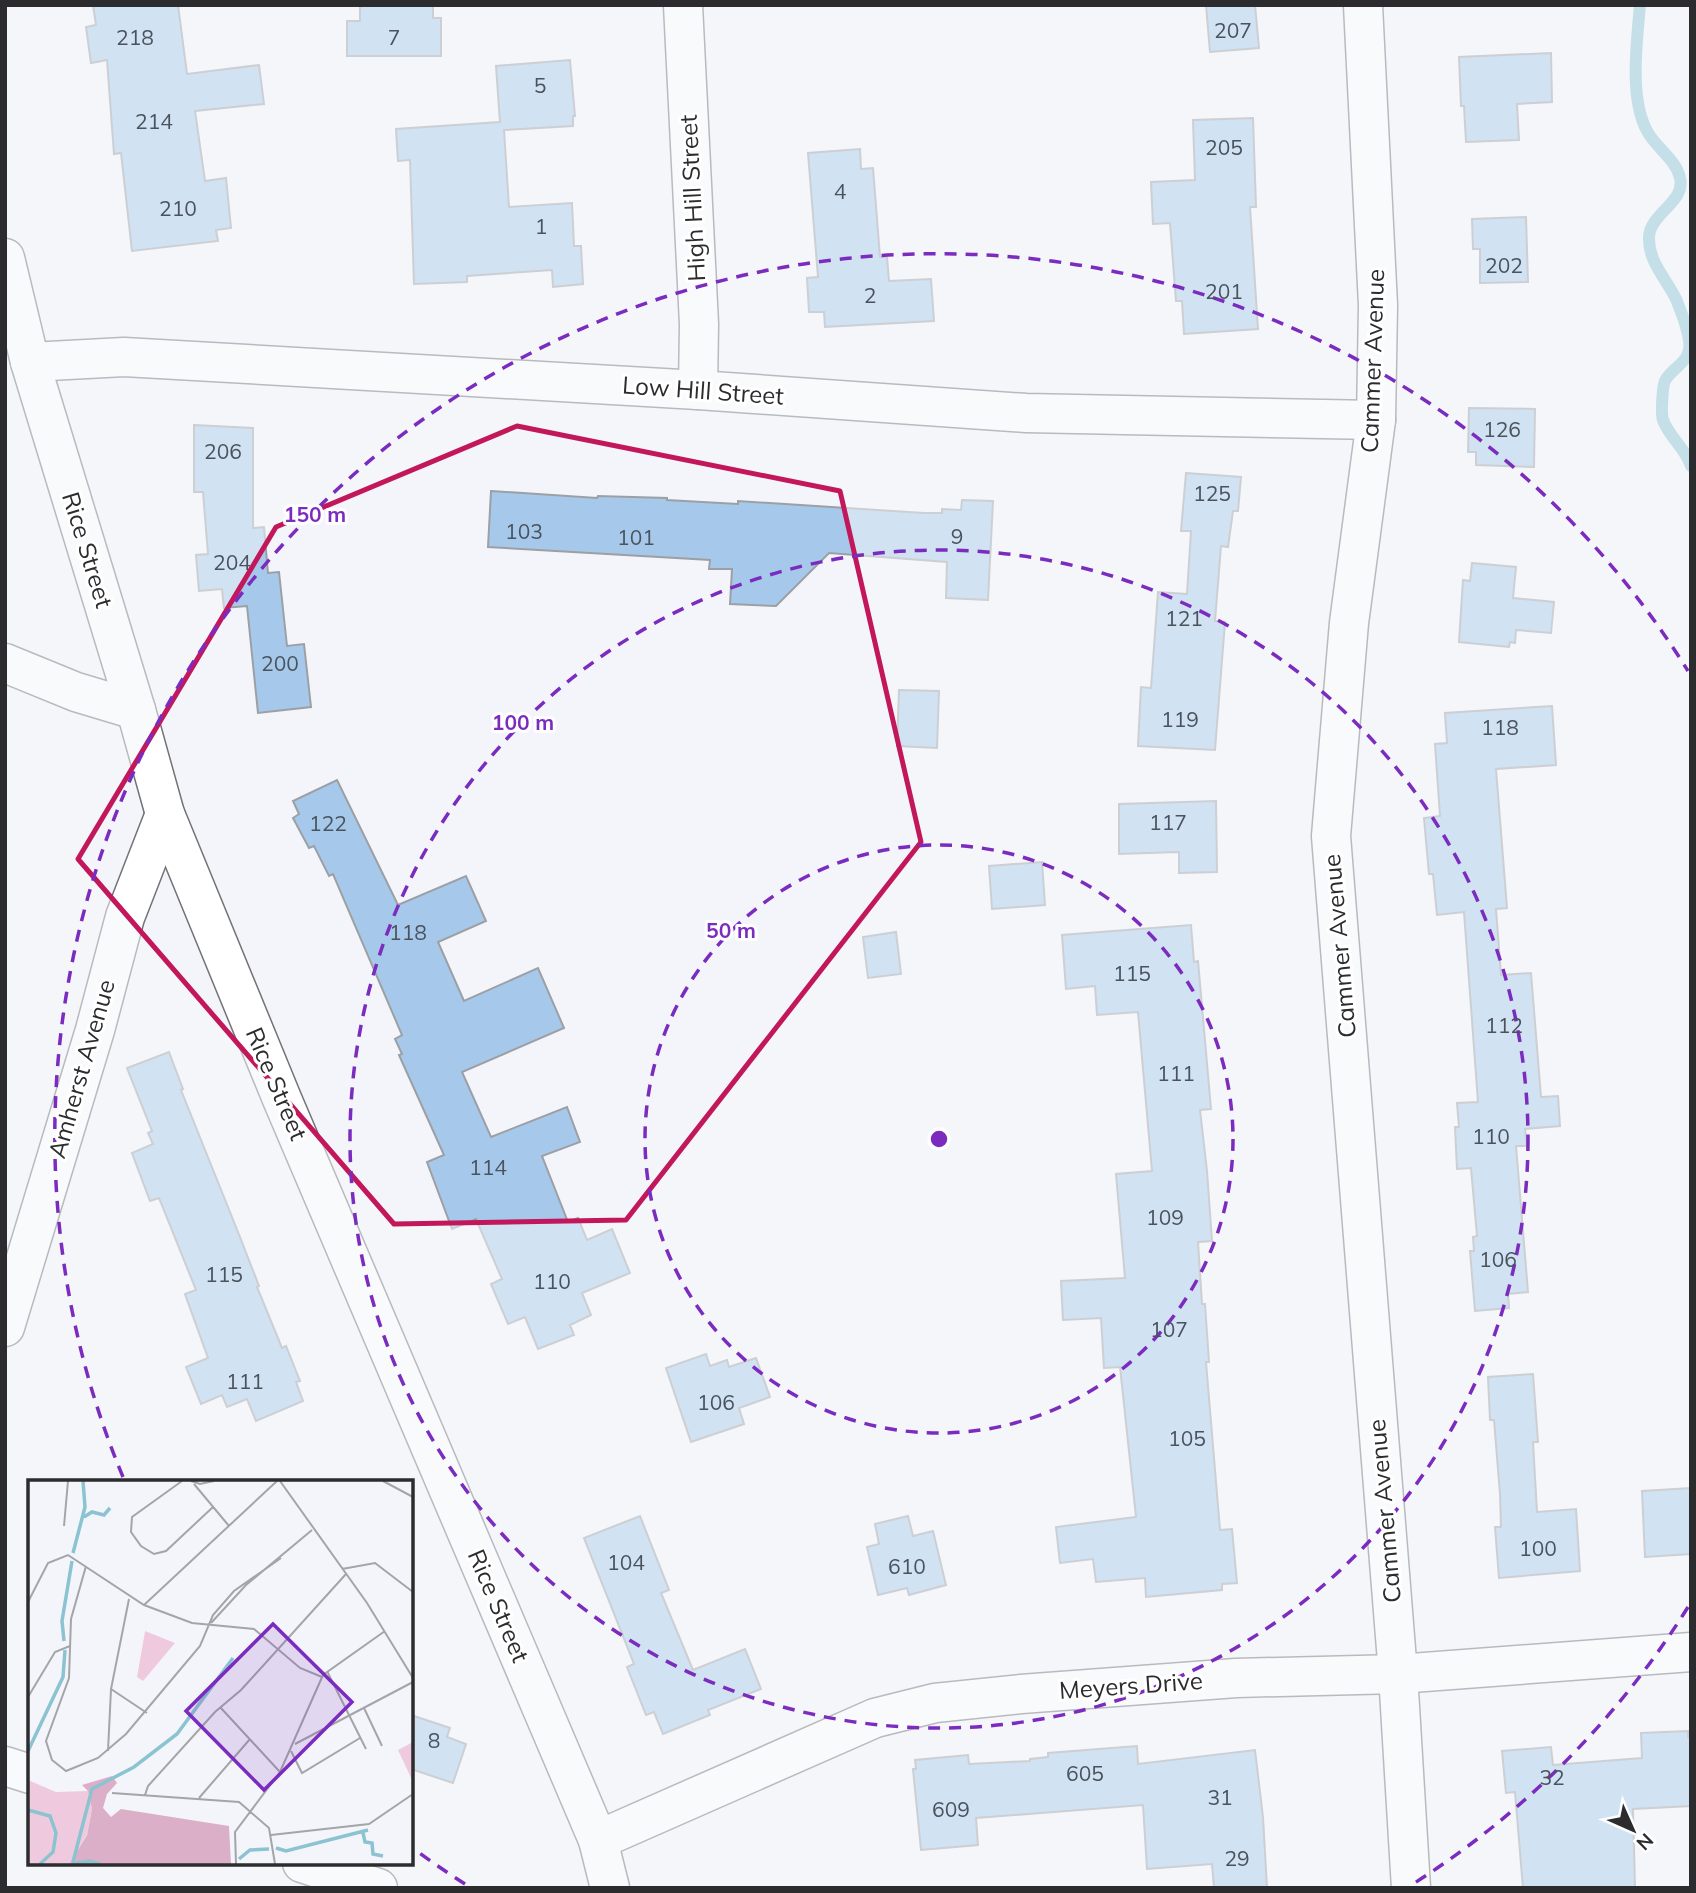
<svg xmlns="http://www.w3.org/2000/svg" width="1696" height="1893" font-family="Mulish,sans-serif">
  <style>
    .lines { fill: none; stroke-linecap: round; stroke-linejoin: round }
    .stream { stroke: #8bc3d1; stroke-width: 12 }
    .building { fill: #a6c9eb; stroke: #9ca0a4; stroke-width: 2 }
    .minor-casing { stroke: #727277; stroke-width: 41 }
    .minor { stroke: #fff; stroke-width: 38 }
    .marked { fill: none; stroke: #c2185b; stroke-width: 5; stroke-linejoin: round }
    .ring { fill: none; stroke: #7b2cbf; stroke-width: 3.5; stroke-dasharray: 12 9 }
    .labels { text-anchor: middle; stroke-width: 6; stroke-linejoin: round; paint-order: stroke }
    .number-label { font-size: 21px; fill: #4a535d }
    .street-label { font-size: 24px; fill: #2c2c2e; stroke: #fff }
    .inset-river { fill: none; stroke: #8bc3d1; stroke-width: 3.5 }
    .inset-road { fill: none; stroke: #a4a5a8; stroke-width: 2 }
    .view { fill: #7b2cbf; fill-opacity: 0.15; stroke: #7b2cbf; stroke-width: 3.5 }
    .inset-edge { fill: none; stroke: #2c2c2e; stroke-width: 3.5 }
    .centre { fill: #7b2cbf; stroke: #fff; stroke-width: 3.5 }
    .ring-label { font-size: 21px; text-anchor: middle; font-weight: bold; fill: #7b2cbf; stroke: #fff; stroke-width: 6; stroke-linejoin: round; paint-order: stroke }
  </style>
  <rect width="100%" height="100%" fill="#f4f5fa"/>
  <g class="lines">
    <path class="stream" d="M1640,5C1637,41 1629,98 1647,131C1656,148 1676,159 1680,178C1686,202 1650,213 1649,237C1648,262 1666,278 1676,299C1681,311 1687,327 1689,340C1692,362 1676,364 1666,379C1662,384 1661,414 1663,420C1669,437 1686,449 1691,466"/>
  </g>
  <g class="building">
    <polygon points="93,5 178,5 187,74 259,65 264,104 195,111 205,181 226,178 231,228 216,230 218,241 132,251 121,153 114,154 107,60 91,63 86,27 96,25"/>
    <polygon points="360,5 433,5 433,18 441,18 441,56 347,56 347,21 360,21"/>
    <polygon points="1206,5 1255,5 1259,48 1210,52"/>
    <polygon points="1551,53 1552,102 1517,104 1519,140 1466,142 1464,106 1461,106 1459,57"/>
    <polygon points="570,60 575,116 573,116 573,126 504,130 509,207 572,203 574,246 581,246 583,284 553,287 552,270 467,276 467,282 414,284 410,160 398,161 396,129 500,122 496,66"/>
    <polygon points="1253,118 1256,207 1250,207 1258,329 1184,334 1182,301 1176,301 1170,223 1153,224 1151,182 1195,180 1193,120"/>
    <polygon points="860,149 861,169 873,168 880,257 887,257 889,281 931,279 934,321 825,327 824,312 809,312 807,278 818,277 808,153"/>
    <polygon points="1526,217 1528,282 1480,283 1480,249 1473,249 1472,219"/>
    <polygon points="1469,408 1535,409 1534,467 1476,465 1476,452 1468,452"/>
    <polygon points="194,425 253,428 253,528 264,527 268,573 279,572 287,646 304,644 311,707 258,713 247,606 224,608 222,589 199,591 196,555 208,554 203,492 194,492"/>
    <polygon points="1186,473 1241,477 1238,511 1233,511 1228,547 1221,546 1215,621 1225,622 1215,750 1138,746 1141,687 1151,688 1158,592 1187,594 1191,531 1181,531"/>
    <polygon points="491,491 597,498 598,496 667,498 667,500 738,504 738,501 924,513 942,513 942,509 961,510 962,500 993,501 988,600 946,598 947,562 829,553 776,606 730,604 732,569 709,569 710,560 488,547"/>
    <polygon points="1472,563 1516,567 1513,598 1554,602 1551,633 1516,630 1515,643 1510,642 1509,647 1459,642 1463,580 1470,581"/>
    <polygon points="899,690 939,691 937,748 897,746"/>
    <polygon points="1552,706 1556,765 1496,769 1507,908 1496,909 1501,975 1531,973 1541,1097 1558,1096 1560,1126 1525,1129 1527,1146 1516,1146 1528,1292 1508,1294 1509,1308 1475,1311 1470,1251 1474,1251 1473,1237 1477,1236 1471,1168 1457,1169 1455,1127 1459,1127 1457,1103 1478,1102 1464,912 1437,915 1433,874 1429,874 1424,818 1440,816 1435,744 1447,743 1445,713"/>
    <polygon points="337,780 398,905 466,876 486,921 438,942 464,1001 538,968 564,1028 462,1072 491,1137 567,1107 580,1142 542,1156 568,1222 578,1218 587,1240 612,1229 630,1273 582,1293 591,1315 570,1325 574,1335 538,1349 525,1317 508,1324 491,1284 502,1279 476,1219 452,1229 427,1162 444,1155 399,1055 402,1054 395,1039 402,1035 333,874 329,876 314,846 309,848 293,818 299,814 293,801"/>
    <polygon points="1216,801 1217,872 1179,873 1179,852 1119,854 1119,804"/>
    <polygon points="1042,862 1045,905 992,909 989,866"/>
    <polygon points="1191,925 1194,962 1198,961 1211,1109 1200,1110 1207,1171 1212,1241 1198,1242 1202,1304 1205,1304 1209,1362 1206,1362 1220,1530 1232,1529 1237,1583 1222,1584 1222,1590 1146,1597 1145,1578 1096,1582 1093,1559 1060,1563 1056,1527 1136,1517 1120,1367 1104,1368 1101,1318 1063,1320 1061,1281 1125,1278 1116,1174 1152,1171 1138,1012 1097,1015 1095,986 1066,989 1062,935"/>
    <polygon points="896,932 901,974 868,978 863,937"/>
    <polygon points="169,1052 183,1089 181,1090 240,1237 259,1286 257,1287 282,1348 286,1346 300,1381 296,1382 303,1401 256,1421 247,1399 227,1407 222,1395 201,1404 186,1367 208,1358 185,1294 196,1290 159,1198 150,1201 132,1153 153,1144 148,1133 152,1131 127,1068"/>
    <polygon points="706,1354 710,1366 727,1360 729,1367 756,1358 770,1397 739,1408 744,1424 691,1442 666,1368"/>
    <polygon points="1533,1374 1538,1442 1533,1442 1537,1512 1576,1509 1580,1571 1499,1578 1495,1527 1501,1527 1500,1494 1494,1420 1490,1420 1488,1377"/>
    <polygon points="1691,1488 1691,1554 1645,1557 1642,1491"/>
    <polygon points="640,1516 669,1590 661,1593 693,1670 745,1649 761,1689 708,1710 710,1715 663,1734 654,1712 646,1715 627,1667 634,1664 584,1538"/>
    <polygon points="908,1516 913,1536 933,1531 946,1585 909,1595 907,1588 878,1595 867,1547 879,1544 875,1524"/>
    <polygon points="411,1715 450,1728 447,1737 466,1744 453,1783 411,1769"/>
    <polygon points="1688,1731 1688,1737 1691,1737 1691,1806 1633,1809 1635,1887 1523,1888 1515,1792 1506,1793 1502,1751 1551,1747 1553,1765 1642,1758 1641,1733"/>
    <polygon points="1137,1746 1138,1764 1255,1750 1263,1817 1267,1888 1214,1888 1212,1864 1147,1869 1143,1805 976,1818 978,1845 921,1850 913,1769 916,1769 915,1760 968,1755 969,1764 1030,1761 1030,1759 1048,1757 1048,1753"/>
  </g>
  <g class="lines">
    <defs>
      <g id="minor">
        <polyline points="683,5 699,324 698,390"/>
        <polyline points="1363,5 1378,305 1376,420 1349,623 1331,836 1398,1674 1411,1888"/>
        <polyline points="5,258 30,362 136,710 165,814 282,1099 598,1840 610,1888"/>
        <polyline points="30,362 124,357 698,390 1026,413 1376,420"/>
        <polyline points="5,663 76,692 136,710"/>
        <polyline points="5,1327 95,1030 125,917 165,814"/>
        <polyline points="5,1766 30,1774"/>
        <polyline points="598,1840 875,1718 935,1703 1021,1694 1236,1678 1398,1674 1691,1652"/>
        <polyline points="302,1863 378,1888"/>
      </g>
    </defs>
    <use href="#minor" class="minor-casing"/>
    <use href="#minor" class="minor"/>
  </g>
  <path d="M0 0H1696V1893H0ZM517,426L840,491L921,842L626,1220L394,1224L78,859L276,527Z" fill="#f4f5fa" fill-opacity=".55" fill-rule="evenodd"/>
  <path class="marked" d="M517,426L840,491L921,842L626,1220L394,1224L78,859L276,527Z"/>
  <g class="ring">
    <circle cx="939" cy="1139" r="294"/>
    <circle cx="939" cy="1139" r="589"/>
    <path d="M1688 1607A883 883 0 0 1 1413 1884M465 1884A883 883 0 0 1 414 1849M123 1477A883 883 0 0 1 1688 671"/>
  </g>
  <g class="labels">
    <g class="number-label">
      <text x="1233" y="38">207</text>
      <text x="135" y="45">218</text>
      <text x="394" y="45">7</text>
      <text x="540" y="93">5</text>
      <text x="154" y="129">214</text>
      <text x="1224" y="155">205</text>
      <text x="840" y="199">4</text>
      <text x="178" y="216">210</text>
      <text x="541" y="234">1</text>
      <text x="1504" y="273">202</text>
      <text x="1224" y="299">201</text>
      <text x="870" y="303">2</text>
      <text x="1502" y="437">126</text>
      <text x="223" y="459">206</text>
      <text x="1212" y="501">125</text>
      <text x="524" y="539">103</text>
      <text x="957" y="544">9</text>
      <text x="636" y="545">101</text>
      <text x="232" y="570">204</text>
      <text x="1184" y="626">121</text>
      <text x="280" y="671">200</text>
      <text x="1180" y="727">119</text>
      <text x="1500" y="735">118</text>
      <text x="1168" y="830">117</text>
      <text x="328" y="831">122</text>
      <text x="408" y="940">118</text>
      <text x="1132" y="981">115</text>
      <text x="1504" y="1033">112</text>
      <text x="1176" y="1081">111</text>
      <text x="1491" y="1144">110</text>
      <text x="488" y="1175">114</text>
      <text x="1165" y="1225">109</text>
      <text x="1498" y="1267">106</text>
      <text x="224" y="1282">115</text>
      <text x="552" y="1289">110</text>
      <text x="1169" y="1337">107</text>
      <text x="245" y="1389">111</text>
      <text x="716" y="1410">106</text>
      <text x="1187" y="1446">105</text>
      <text x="1538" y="1556">100</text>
      <text x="626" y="1570">104</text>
      <text x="907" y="1574">610</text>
      <text x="434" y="1748">8</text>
      <text x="1085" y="1781">605</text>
      <text x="1552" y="1785">32</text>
      <text x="1220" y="1805">31</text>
      <text x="951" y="1817">609</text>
      <text x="1237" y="1866">29</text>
    </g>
    <g class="street-label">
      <text transform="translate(693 198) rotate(-93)" y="8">High Hill Street</text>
      <text transform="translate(1373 361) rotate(-88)" y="8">Cammer Avenue</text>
      <text transform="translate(703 391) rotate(4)" y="8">Low Hill Street</text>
      <text transform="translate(87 550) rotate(73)" y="8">Rice Street</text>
      <text transform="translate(1340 946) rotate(-95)" y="8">Cammer Avenue</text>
      <text transform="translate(82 1069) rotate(-74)" y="8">Amherst Avenue</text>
      <text transform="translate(276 1084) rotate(67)" y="8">Rice Street</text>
      <text transform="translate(1385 1511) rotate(-95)" y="8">Cammer Avenue</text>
      <text transform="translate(498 1606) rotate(67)" y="8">Rice Street</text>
      <text transform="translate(1131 1686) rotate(-4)" y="8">Meyers Drive</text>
    </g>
  </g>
  <g transform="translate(28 1480)">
    <rect width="385" height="385" fill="#f4f5fa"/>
    <path d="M121,129L117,151L147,163L115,201L109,197ZM385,262V302L370,270ZM0,300L28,312L60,311L64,329L59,354L41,384H0Z" fill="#efcade"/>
    <path d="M84,296L89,303L79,314L75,328L83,337L93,329L201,346L203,384H41L59,355L64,329L60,311L54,305Z" fill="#dcafc8"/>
    <path class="inset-river" d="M56,37L64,32L76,35L82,28M45,73L57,27L55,1M36,161L34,141L44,81M0,271L35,197L37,170M0,330L22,336L28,353L25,372L12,384M335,353L337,362L344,363L345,374L355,376M248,368L258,371L340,350M211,379L222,370L241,369M45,382L64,309L106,287L149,254L205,178M44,384L62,381L72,384"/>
    <path class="inset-road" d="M154,1L104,37L103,52L113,66L126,74L138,71L185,27M163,1L172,4L186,1M252,1L339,123L385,198M355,1L385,17M166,4L201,46M36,46L40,1M58,86L43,139L41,198L18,261L24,280L38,291L70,278L98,254L172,166L185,135L206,111L253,78M314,89L347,83L385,112M0,122L20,83L40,75L116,125L164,143L226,149L272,188L294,197M116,125L249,1M183,143L218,105L284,50M299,191L338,269M83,209L119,233M0,217L27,172L42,166M192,227L252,292M336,228L354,266M267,264L385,202M80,271L83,209L101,119M263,271L274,293L332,258M84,313L211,322L241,348L247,384M117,315L120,306L187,232L213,210L318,94M171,318L222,259M243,355L341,344L385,314M208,384L207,352L252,292L295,195L357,151"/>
    <path class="view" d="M245,144L324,222L236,310L158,231Z"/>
    <rect width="385" height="385" class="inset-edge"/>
  </g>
  <circle cx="939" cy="1139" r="10" class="centre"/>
  <g class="ring-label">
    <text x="315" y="522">150 m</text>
    <text x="523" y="730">100 m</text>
    <text x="731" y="938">50 m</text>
  </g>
  <rect width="1696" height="1893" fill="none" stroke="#2c2c2e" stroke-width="14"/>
  <g transform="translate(1633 1830) rotate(135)" stroke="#ffffff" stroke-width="5" paint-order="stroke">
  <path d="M0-5L12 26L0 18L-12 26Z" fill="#2c2c2e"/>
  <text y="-10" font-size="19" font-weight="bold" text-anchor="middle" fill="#2c2c2e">N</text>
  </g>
</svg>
